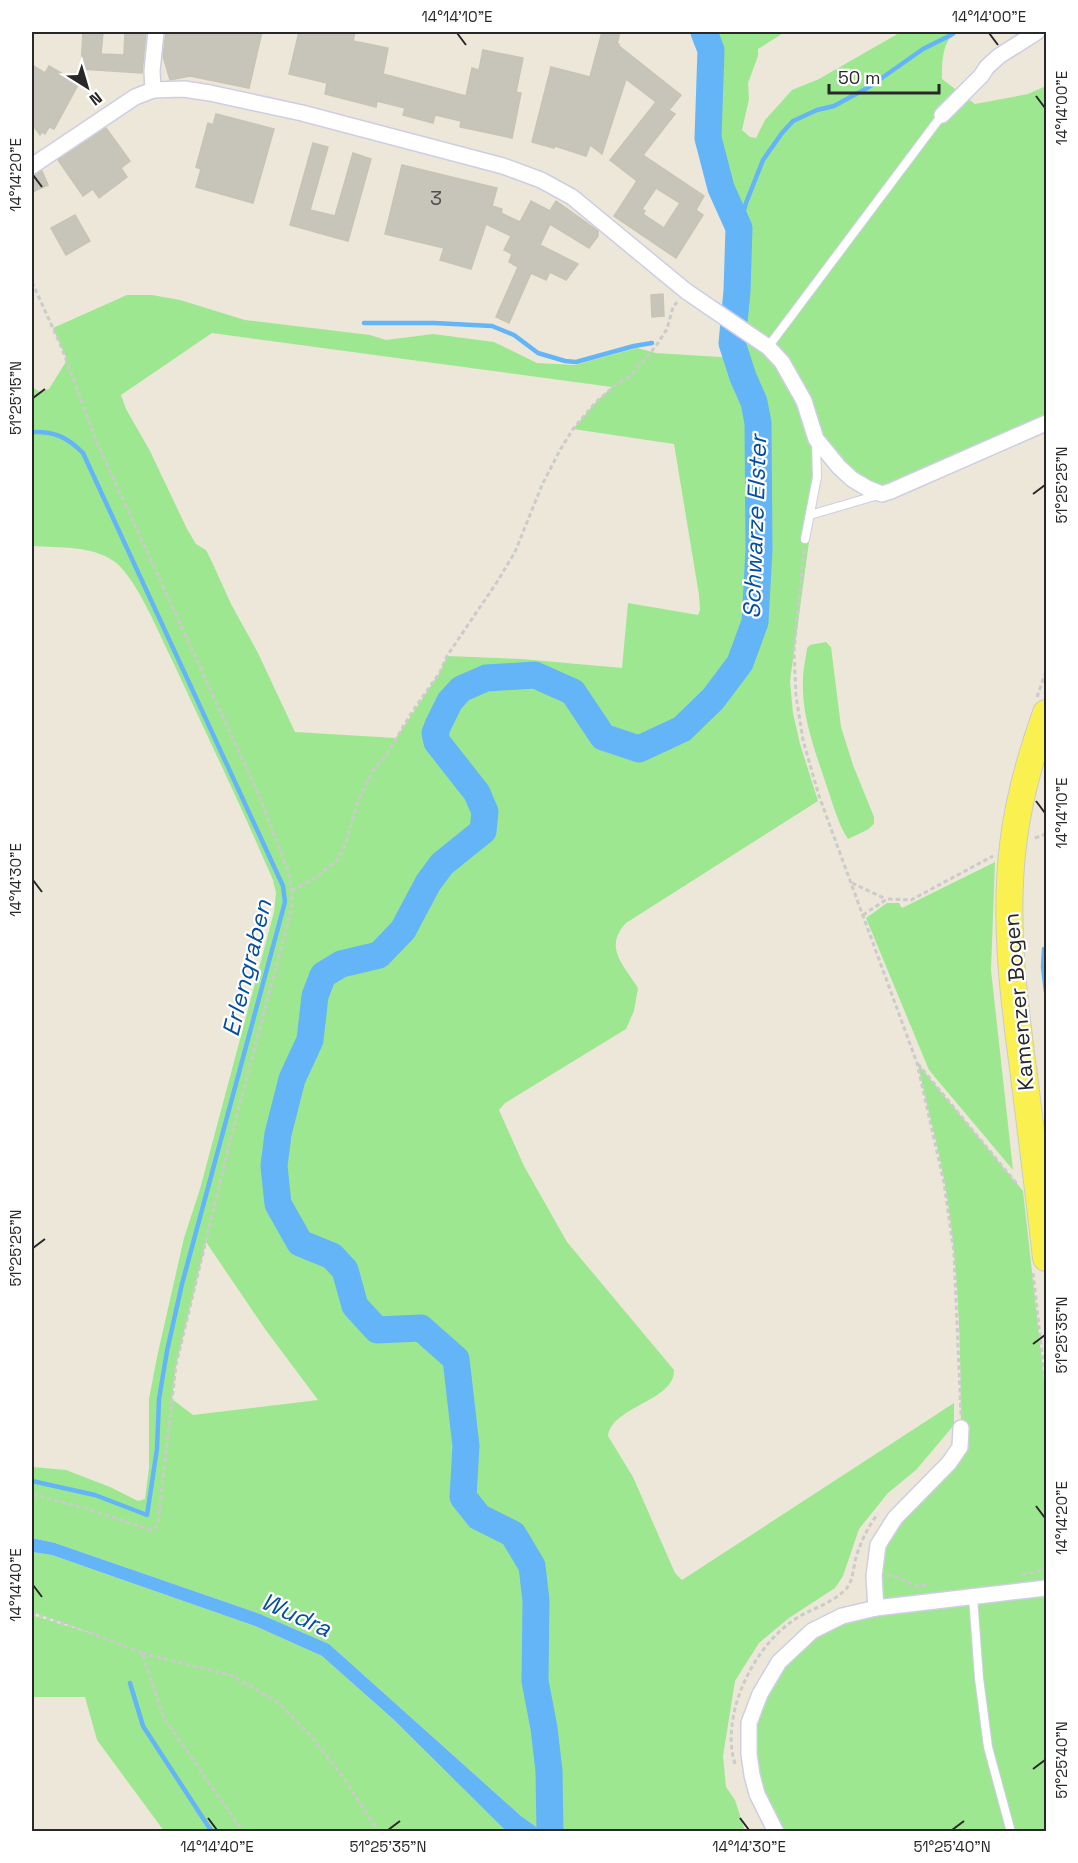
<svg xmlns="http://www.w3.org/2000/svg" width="1078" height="1863" font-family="'Space Grotesk',sans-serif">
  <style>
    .green { fill: #9ee791; fill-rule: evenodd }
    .water { fill: #63b5f7 }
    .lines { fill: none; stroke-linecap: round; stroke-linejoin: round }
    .stream { stroke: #63b5f7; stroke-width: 4.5 }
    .river { stroke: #63b5f7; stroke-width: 27 }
    .building { fill: #c7c4b9; stroke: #c7c4b3; stroke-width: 1.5; fill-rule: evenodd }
    .lane-casing { stroke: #cecee3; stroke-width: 10 }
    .street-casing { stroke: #cecee3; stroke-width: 18 }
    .primary-casing { stroke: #cbcbcb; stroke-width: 28 }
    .path { stroke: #cbcbcb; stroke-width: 3; stroke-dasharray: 4.5 3; stroke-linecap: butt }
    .lane { stroke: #fff; stroke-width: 8 }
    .street { stroke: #fff; stroke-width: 15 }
    .primary { stroke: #faf150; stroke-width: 26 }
    .ticks { fill: none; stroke: #282828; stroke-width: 2 }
    .labels { text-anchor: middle; stroke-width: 4.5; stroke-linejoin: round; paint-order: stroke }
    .number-label { font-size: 20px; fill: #504f4c }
    .street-label { font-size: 22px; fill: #282828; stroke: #fff }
    .water-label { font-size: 24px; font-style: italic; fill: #044ea1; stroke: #fff }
    .neatline { fill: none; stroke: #282828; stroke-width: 2 }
    .ticks-label { font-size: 15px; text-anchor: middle; fill: #282828 }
  </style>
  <rect width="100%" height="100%" fill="#ece7d9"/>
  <g class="green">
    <path d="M704,32H785L758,49V56L748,83L749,99L742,130L750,137L756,138L765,120L792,90L819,79L901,32H955C942,44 942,62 942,79L975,104L1028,94L1046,86V423L905,486L867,488L817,440L814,505L790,681L793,713L800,744L818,801L626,923C603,948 624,965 638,988L634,1011L626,1029L505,1103L499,1110L524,1166L567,1242L674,1370C675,1401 612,1406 608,1436L633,1477L675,1573L682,1580L954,1403V1425L916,1470L888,1493L859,1529L843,1576L835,1588L789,1618L759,1643L735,1681L723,1756L726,1787L735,1800L745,1831L556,1832V1824L545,1822L543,1831H542L521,1816L329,1644L260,1614L55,1543L32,1538V1467L66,1470L110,1487L138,1501L145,1499L149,1468V1399L157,1357L184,1238L200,1189L274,912L276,893L273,880C241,806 206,733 172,660C159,634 137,579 115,562C92,545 59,548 32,546V387L40,392L49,389L67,360L53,328L127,295H152L180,300L245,320L370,335L386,340L433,334L494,342L537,363L575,365L637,348L656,353L736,358L732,343L737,291L739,228L721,188L708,138L711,50ZM212,333L612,387L596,402L573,429L674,444L699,595L700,610L698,615L628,603L622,668L522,659L447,656L440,672L396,738L295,732L258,653L231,604L212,562L206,550L196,544L187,529L150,451L126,409L121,395ZM206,1242L265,1329L318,1400L193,1415L172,1399L176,1365Z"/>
    <path d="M826,642L831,647L841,727L853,765L874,817V824L867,830L848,839C838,824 833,804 827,787C816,753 801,716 803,680C803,669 806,658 807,648L810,645Z"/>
    <polygon points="995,862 991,970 1013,1170 929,1070 866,918 887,903 899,903 902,908"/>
    <path d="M918,1064L1023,1191L1046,1397V1831H776L750,1754L760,1694L812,1632L877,1607L882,1536L961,1449C961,1361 960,1271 945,1185C938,1144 926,1105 918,1064Z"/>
    <polygon points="32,1552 52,1555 106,1574 255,1626 322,1656 393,1719 506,1831 164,1831 97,1740 85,1697 32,1697 32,1615 94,1634 32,1612"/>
  </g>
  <polygon class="water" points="32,1538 55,1543 260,1614 329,1644 521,1816 542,1831 506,1831 393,1719 322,1656 255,1626 106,1574 52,1555 32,1552"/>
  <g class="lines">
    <g class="stream">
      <polyline points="739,228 746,203 763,160 782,133 793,121 817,110 834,106 869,87 923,49 951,35 955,32"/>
      <polyline points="364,323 434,323 492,326 514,335 538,353 565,361 576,362 634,346 652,343"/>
      <path d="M32,432C54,431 67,437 83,453L283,886L285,902L182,1284L167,1351L159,1399L157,1449L147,1515L95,1495L32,1481"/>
      <polyline points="1044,949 1043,967 1046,992"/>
      <polyline points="130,1683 143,1726 212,1832"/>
    </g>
    <polyline class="river" points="550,1832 549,1771 544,1728 535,1681 536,1601 532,1566 513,1534 479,1517 463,1497 466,1446 456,1359 421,1328 377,1330 355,1306 345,1270 332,1256 300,1243 278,1204 274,1166 278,1134 292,1079 310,1040 315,996 323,975 341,964 379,955 403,930 428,883 442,864 483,831 485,812 477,793 437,742 435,733 439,723 450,701 461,689 486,678 535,675 573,692 603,737 639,749 682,729 713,699 740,663 755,622 759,550 758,423 754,402 743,377 732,343 737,291 739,228 721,188 708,138 711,50 704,32"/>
  </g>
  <g class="building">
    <polygon points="83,32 103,32 101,54 124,55 125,32 146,32 142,73 81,69"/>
    <polygon points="166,32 262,32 249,88 190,76 170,80 163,56"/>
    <polygon points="299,32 355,32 353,41 388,48 383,74 466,96 472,68 479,70 483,50 523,58 516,92 521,93 512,138 460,127 461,121 435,115 433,123 403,115 405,108 377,101 376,107 325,94 327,83 289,74"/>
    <path d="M602,32H620L617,44H619V46L681,95L669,110L675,114L643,155L704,196L696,210L703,215L676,258L614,216L637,181L610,160L656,102L626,79L602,154L590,145L586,156L555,146L554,148L532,142L551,67L590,77ZM656,188L680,203L664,228L643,214L645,211L642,209Z"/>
    <polygon points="32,65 45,73 49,66 79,83 54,129 49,127 45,134 42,132 40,135 32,124"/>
    <polygon points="216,114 274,129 253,203 196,187 201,169 196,167 208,123 213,125"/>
    <polygon points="106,128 130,161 121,168 127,177 99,198 93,189 83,196 58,160"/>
    <polygon points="313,143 328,147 310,210 335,216 353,153 371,159 348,241 290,225"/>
    <polygon points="402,165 497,188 492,206 502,209 501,213 520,222 531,201 550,211 556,201 598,231 598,236 589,248 550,224 540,245 578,264 566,280 550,272 546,280 531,273 509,323 496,317 518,267 509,262 512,254 504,250 511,236 486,224 471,269 440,260 444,248 385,234"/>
    <polygon points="42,171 48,185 32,192 32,176"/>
    <polygon points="75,215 90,241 66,255 51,228"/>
    <polygon points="663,294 664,316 652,317 651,295"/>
  </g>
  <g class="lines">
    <defs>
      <g id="lane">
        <polyline points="768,347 942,115"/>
        <polyline points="810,515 878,495"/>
        <polyline points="805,539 817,477 816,443"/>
        <polyline points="973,1597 979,1678 988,1747 1011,1832"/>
      </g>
      <g id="street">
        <polyline points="153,90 152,71 156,32"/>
        <polyline points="942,115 981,76 987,67 999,56 1037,32"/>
        <polyline points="32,166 135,97 153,90 184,89 210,93 302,113 503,166 541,180 572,197 686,291 768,347 782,362 804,401 816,439 839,467 852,479 867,488 882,494 891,491 1046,423"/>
        <polyline points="876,1608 874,1576 878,1545 895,1518 949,1463 960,1447 961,1428"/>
        <polyline points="776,1832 757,1794 752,1775 749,1754 749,1723 760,1694 779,1662 812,1631 842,1616 876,1608 1046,1588"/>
      </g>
      <path id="primary" d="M1046,713C1031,755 1018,801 1013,845C1004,920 1013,994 1023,1068C1031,1132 1039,1195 1046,1258"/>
    </defs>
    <use href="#lane" class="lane-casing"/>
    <use href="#street" class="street-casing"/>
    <use href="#primary" class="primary-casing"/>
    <g class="path">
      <polyline points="32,282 61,346 98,445 258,793 288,870 292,891 292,907 230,1141 176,1365 158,1523 156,1527 151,1530 91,1510 32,1494"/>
      <polyline points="804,550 794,650 796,696 803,740 819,796 917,1063 944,1183 954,1253 961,1415"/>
      <polyline points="1037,697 1046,671"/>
      <polyline points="1035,838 1046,834"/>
      <polyline points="852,883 886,899"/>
      <polyline points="292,891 315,878 337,860 345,845 358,801 374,769 387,754 412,712 440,672 447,656 497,582 515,552 542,485 560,450 573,429 596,402 613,387 631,375 656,346 667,329 673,307 677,302"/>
      <polyline points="863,915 887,899 911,900 993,856"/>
      <polyline points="918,1064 1017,1184"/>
      <polyline points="1033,1273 1046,1389"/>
      <polyline points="887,1575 892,1575 916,1586 929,1585"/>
      <polyline points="1022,1575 1046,1569"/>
      <polyline points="32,1613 93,1634 142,1653 164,1718 243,1832"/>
      <polyline points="142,1653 233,1676 279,1703 310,1735 341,1774 379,1832"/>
      <path d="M735,1764C720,1716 752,1650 791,1622C808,1609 831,1605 846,1589C854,1580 853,1566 857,1554C862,1540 868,1526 878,1514"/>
    </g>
    <use href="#lane" class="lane"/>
    <use href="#street" class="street"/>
    <use href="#primary" class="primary"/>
  </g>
  <path class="ticks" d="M457,33L466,45M989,33L998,45M1036,96L1045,108M33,175L42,187M33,398L45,389M1033,494L1045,485M1036,801L1045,813M33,880L42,892M33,1248L45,1239M1033,1344L1045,1335M1036,1506L1045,1518M33,1585L42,1597M1033,1769L1045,1760M208,1818L217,1830M740,1818L749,1830M388,1830L400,1821M952,1830L964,1821"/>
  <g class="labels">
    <g class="number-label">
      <text x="436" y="205">3</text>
    </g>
    <g class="street-label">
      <text transform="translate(1018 1002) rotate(-95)" y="8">Kamenzer Bogen</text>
    </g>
    <g class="water-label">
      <text transform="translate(755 527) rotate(-88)" y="8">Schwarze Elster</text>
      <text transform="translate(247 968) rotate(-76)" y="8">Erlengraben</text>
      <text transform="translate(296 1615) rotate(24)" y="8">Wudra</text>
    </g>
  </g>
  <rect width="1078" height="1863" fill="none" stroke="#ffffff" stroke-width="66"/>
  <g transform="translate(87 87) rotate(143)" stroke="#ffffff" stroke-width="4.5" paint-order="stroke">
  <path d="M0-4.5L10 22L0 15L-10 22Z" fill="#282828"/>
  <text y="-9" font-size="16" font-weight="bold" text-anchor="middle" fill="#282828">N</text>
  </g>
  <path d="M829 84v9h110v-9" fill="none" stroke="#282828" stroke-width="3"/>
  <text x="838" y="84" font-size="18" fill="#282828" stroke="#ffffff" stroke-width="4.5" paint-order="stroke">50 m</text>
  <rect x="33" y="33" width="1012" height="1797" class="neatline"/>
  <g class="ticks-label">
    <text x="457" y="22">14°14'10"E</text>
    <text x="989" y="22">14°14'00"E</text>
    <text transform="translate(1062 108) rotate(-90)" y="5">14°14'00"E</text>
    <text transform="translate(16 175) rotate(-90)" y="5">14°14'20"E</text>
    <text transform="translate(16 398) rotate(-90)" y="5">51°25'15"N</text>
    <text transform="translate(1062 485) rotate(-90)" y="5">51°25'25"N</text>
    <text transform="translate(1062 813) rotate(-90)" y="5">14°14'10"E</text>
    <text transform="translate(16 880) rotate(-90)" y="5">14°14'30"E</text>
    <text transform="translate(16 1248) rotate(-90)" y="5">51°25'25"N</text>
    <text transform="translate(1062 1335) rotate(-90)" y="5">51°25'35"N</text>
    <text transform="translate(1062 1518) rotate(-90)" y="5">14°14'20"E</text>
    <text transform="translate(16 1585) rotate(-90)" y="5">14°14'40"E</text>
    <text transform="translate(1062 1760) rotate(-90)" y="5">51°25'40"N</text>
    <text x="217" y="1852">14°14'40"E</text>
    <text x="388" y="1852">51°25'35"N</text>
    <text x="749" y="1852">14°14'30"E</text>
    <text x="952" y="1852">51°25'40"N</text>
  </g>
</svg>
